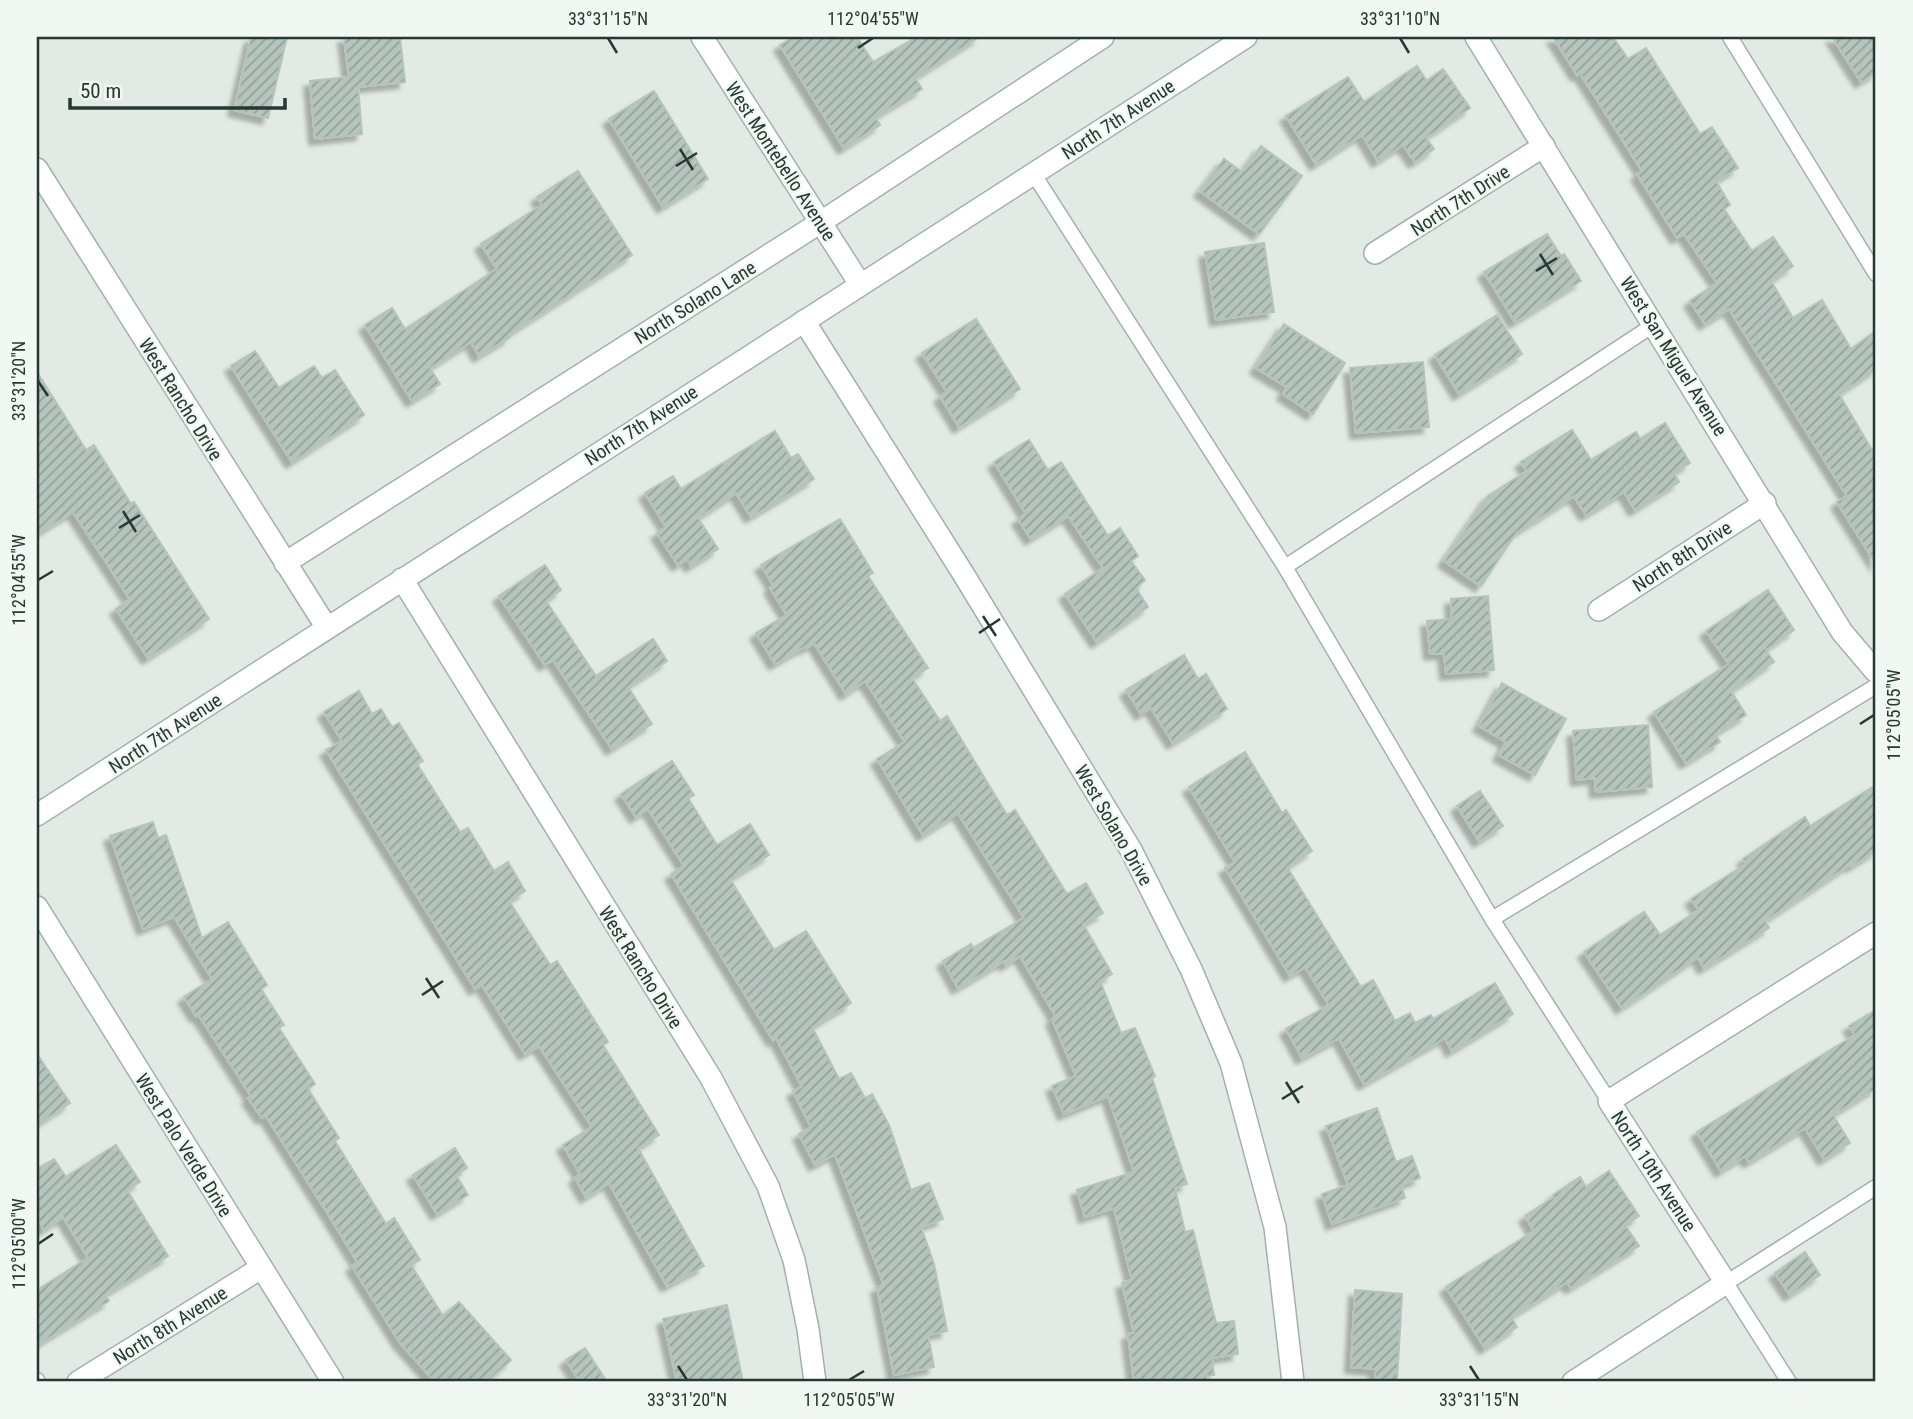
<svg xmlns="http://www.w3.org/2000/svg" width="1913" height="1419" font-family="'Roboto Condensed',sans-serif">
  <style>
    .building { fill: url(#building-hatch); stroke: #b4c3bc; stroke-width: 2; filter: url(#shadow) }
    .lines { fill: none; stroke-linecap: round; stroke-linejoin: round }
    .service-casing { stroke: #a4b1ab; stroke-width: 17 }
    .minor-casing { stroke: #a4b1ab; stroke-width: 24 }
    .secondary-casing { stroke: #a1b4ac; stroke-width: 24 }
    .service { stroke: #fff; stroke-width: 14 }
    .minor { stroke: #fff; stroke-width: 21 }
    .secondary { stroke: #fff; stroke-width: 21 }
    .ticks { fill: none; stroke: #233931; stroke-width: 2.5 }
    .labels { text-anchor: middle; stroke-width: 5; stroke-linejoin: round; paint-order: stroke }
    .street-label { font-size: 19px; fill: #233931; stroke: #f1f7f3 }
    .neatline { fill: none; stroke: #233931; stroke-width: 2.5 }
    .ticks-label { font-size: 18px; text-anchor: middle; fill: #233931 }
  </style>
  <defs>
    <pattern id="building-hatch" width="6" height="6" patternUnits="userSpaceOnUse" patternTransform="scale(1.75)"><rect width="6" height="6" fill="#b6c4be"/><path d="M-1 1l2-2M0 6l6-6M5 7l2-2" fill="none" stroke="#94a09b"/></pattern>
    <filter id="shadow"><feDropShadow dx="-6" dy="6" stdDeviation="2" flood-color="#0004"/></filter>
  </defs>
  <rect width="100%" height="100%" fill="#e1eae5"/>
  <g class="building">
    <polygon points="251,37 287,37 268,118 234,110"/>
    <polygon points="344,37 400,37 405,82 358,87 362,134 315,139 310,81 349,77"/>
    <polygon points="794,37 857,37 873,62 917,37 979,37 915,78 922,89 875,117 880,125 844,148 780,45"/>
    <polygon points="1553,37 1613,37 1628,59 1646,48 1700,134 1712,127 1738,168 1716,181 1730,205 1724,209 1752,251 1773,237 1793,266 1771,281 1793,318 1822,300 1851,349 1876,331 1876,369 1839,394 1876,457 1876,564 1837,502 1847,496 1729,309 1705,324 1690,301 1717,283 1684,234 1677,238 1637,174 1642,171 1580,73 1577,75"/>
    <polygon points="1832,37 1876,37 1876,73 1861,82"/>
    <polygon points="1417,66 1427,81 1443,69 1470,108 1426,138 1434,149 1415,162 1403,145 1378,161 1362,135 1316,164 1286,116 1348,77 1364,102"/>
    <polygon points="654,91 708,179 663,207 609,119"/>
    <polygon points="1261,146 1302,176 1259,234 1200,191 1224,159 1242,172"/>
    <polygon points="578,171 632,255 509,334 510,337 479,356 471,342 430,368 440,384 412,401 365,325 392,308 405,329 497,269 481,244 542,205 537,197"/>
    <polygon points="1547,234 1561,256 1564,254 1581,281 1515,322 1484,272"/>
    <polygon points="1264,243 1274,312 1216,320 1205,252"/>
    <polygon points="1497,315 1522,354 1459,394 1435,355"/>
    <polygon points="976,319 1020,389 959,427 940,396 947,392 922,353"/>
    <polygon points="1284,324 1345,363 1313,414 1283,394 1287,387 1256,368"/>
    <polygon points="255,351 279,388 314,366 322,378 335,370 364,415 292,462 231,366"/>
    <polygon points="1423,362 1429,427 1356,433 1350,368"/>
    <polygon points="37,372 86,450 94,445 131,504 134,502 209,619 148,658 116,609 130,599 73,512 37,534"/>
    <polygon points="1665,423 1690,463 1674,473 1679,482 1635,510 1624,492 1586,515 1574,496 1516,533 1481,586 1444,561 1488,496 1527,471 1521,462 1572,430 1591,460 1636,432 1640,439"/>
    <polygon points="775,431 791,458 798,454 814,479 751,517 736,493 698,518 718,549 691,566 687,559 678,565 657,533 666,527 645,493 673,476 681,489"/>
    <polygon points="1029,440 1048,470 1061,462 1108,536 1120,528 1138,556 1131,561 1145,580 1136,588 1148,607 1097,642 1065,594 1103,568 1068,516 1031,539 1018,519 1026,514 994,462"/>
    <polygon points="840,519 873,573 868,576 928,668 912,678 940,721 947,716 1007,815 1015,810 1067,894 1086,883 1103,913 1083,924 1112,974 1100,981 1121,1033 1135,1028 1155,1076 1152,1078 1187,1184 1175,1188 1185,1232 1193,1230 1216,1323 1234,1321 1238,1354 1212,1358 1214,1375 1206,1376 1207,1382 1134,1382 1128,1334 1134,1333 1122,1283 1132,1280 1114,1208 1085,1217 1077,1190 1134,1172 1108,1096 1064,1114 1052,1086 1076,1076 1052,1019 1056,1017 1020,956 1006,965 1004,961 958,988 943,961 971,944 973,948 1024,918 958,813 923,835 877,759 905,742 865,681 846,694 814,643 806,648 806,646 775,664 756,633 787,615 770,588 774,586 761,565"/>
    <polygon points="545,565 561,590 546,601 596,676 653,639 667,661 628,687 652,724 612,749 553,660 545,665 499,596"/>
    <polygon points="1768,590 1794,630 1766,650 1774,662 1731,691 1746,715 1715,734 1720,742 1686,763 1654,712 1729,664 1706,631"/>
    <polygon points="1488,596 1494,670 1446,674 1444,653 1430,654 1427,621 1452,619 1451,599"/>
    <polygon points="1184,655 1198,679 1206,674 1227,709 1173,743 1151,708 1141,714 1126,690"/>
    <polygon points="1502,683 1566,719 1535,775 1499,755 1506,742 1479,726"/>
    <polygon points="359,691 372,714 381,709 392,727 399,723 423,761 417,764 460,832 468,828 494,871 508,862 525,891 509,901 550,965 557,961 608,1042 603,1045 659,1135 638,1148 704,1266 667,1286 609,1183 586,1197 575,1178 580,1174 563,1145 592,1127 539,1046 525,1054 482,985 475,989 326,750 342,741 324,712"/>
    <polygon points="1648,725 1652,787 1596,792 1595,778 1577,780 1573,731"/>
    <polygon points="1245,752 1282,813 1286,810 1312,851 1287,867 1361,987 1373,980 1395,1021 1410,1013 1415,1023 1431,1015 1433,1019 1495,983 1513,1014 1452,1051 1445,1038 1364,1084 1339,1038 1302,1058 1286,1029 1329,1005 1305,967 1290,976 1225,868 1235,862 1189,787"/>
    <polygon points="672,761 694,795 688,798 717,845 750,824 769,855 730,879 774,950 806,931 851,1003 812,1027 839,1079 851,1073 865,1098 872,1094 889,1125 911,1190 929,1183 943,1219 921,1227 934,1264 947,1331 928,1335 934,1367 894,1375 877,1287 884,1285 835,1154 815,1165 799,1134 811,1127 793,1091 802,1087 776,1038 773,1040 671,874 684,866 648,809 636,817 621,794"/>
    <polygon points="1876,785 1876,851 1852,866 1851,864 1765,921 1769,928 1704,968 1698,957 1622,1008 1584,952 1644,912 1660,935 1699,910 1691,899 1746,864 1743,859 1805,817 1810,826"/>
    <polygon points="1480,791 1503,826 1479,841 1457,806"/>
    <polygon points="153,822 158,838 166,835 202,938 228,922 267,985 261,989 284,1025 279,1028 315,1084 308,1089 339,1138 335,1141 386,1224 394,1218 420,1260 411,1265 443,1316 459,1302 511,1360 487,1382 435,1382 400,1343 352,1266 358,1263 328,1214 266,1116 262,1118 248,1098 251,1096 198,1014 196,1016 184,997 212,979 174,917 143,929 110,836"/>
    <polygon points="1876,1010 1876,1088 1833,1115 1850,1143 1824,1159 1805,1128 1749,1162 1745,1156 1721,1171 1697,1132 1855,1035 1849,1026"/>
    <polygon points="37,1054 70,1103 37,1125"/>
    <polygon points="1377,1108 1396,1162 1412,1156 1420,1178 1401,1185 1405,1198 1332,1224 1322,1194 1348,1185 1326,1126"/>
    <polygon points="116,1145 140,1182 127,1190 168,1256 105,1295 109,1301 37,1345 37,1290 88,1258 63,1217 44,1230 37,1218 37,1169 54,1159 66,1177"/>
    <polygon points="455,1148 467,1168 456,1175 468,1195 437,1214 413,1175"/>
    <polygon points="1609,1171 1639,1216 1625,1225 1639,1246 1571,1288 1567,1282 1511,1317 1517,1327 1485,1348 1446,1287 1534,1231 1525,1216 1554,1197 1553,1195 1580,1177 1586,1187"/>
    <polygon points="1805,1252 1820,1275 1790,1295 1775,1273"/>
    <polygon points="1355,1290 1402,1294 1397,1382 1375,1382 1375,1369 1351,1367"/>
    <polygon points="727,1305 743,1382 677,1382 663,1319"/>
    <polygon points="585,1348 607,1382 580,1382 566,1360"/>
  </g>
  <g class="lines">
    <defs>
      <g id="service">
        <polyline points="1730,37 1876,274"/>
        <polyline points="1033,173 1285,567 1492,919 1609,1101"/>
        <polyline points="1285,567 1655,324"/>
        <polyline points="1492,919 1876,686"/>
        <polyline points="37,1380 38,1382"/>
        <polyline points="1789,1382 1726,1283 1876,1187"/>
      </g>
      <g id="minor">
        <polyline points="702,37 860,284"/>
        <polyline points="1476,37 1842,632 1876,672"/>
        <polyline points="37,169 327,628"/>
        <polyline points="1375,253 1544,146"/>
        <polyline points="804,321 964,575 1131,850 1191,969 1231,1063 1275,1227 1293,1382"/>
        <polyline points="285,563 821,222 1103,37"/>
        <polyline points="402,579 711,1078 768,1186 794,1260 808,1329 815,1382"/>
        <polyline points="1599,610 1765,503"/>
        <polyline points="37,907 333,1382"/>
        <polyline points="78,1382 261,1268"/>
        <polyline points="1573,1382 1726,1283 1609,1101 1876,933"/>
      </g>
      <polyline id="secondary" points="37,815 1246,37"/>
    </defs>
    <use href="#service" class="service-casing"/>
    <use href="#minor" class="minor-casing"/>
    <use href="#secondary" class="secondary-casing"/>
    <use href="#service" class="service"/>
    <use href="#minor" class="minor"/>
    <use href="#secondary" class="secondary"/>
  </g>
  <path class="ticks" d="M608,38L617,53M1400,38L1409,53M858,48L873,38M680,149L693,170M676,166L697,153M1540,254L1553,275M1536,271L1557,258M38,381L48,396M123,511L136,532M119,528L140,515M38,580L53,571M983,616L996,636M979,633L1000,619M1860,724L1874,715M426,978L439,998M422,995L443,981M1286,1082L1299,1103M1282,1099L1303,1086M38,1244L53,1234M678,1366L687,1380M1470,1366L1479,1380M849,1380L864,1371"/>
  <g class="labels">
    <g class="street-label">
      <text transform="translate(1118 119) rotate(-33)" y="7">North 7th Avenue</text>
      <text transform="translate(781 161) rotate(57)" y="7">West Montebello Avenue</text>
      <text transform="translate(1460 200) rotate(-33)" y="7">North 7th Drive</text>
      <text transform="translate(695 302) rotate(-32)" y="7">North Solano Lane</text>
      <text transform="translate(1674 356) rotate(58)" y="7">West San Miguel Avenue</text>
      <text transform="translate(181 399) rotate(58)" y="7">West Rancho Drive</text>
      <text transform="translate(641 425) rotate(-33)" y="7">North 7th Avenue</text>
      <text transform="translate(1682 556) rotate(-33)" y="7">North 8th Drive</text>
      <text transform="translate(165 733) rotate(-33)" y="7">North 7th Avenue</text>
      <text transform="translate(1114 825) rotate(60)" y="7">West Solano Drive</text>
      <text transform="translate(641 967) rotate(58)" y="7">West Rancho Drive</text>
      <text transform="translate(184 1145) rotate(58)" y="7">West Palo Verde Drive</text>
      <text transform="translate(1654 1171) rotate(57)" y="7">North 10th Avenue</text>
      <text transform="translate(170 1325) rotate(-32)" y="7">North 8th Avenue</text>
    </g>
  </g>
  <rect width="1913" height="1419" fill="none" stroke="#f1f7f3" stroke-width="77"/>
  <path d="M70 98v10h215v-10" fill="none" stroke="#233931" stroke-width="3.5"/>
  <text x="80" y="98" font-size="21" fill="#233931" stroke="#f1f7f3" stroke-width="5" paint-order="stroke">50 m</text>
  <rect x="38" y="38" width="1836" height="1342" class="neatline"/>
  <g class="ticks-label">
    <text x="608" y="25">33°31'15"N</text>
    <text x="873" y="25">112°04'55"W</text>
    <text x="1400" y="25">33°31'10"N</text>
    <text transform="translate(19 381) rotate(-90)" y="6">33°31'20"N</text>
    <text transform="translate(19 580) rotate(-90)" y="6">112°04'55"W</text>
    <text transform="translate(1894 715) rotate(-90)" y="6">112°05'05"W</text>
    <text transform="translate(19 1244) rotate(-90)" y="6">112°05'00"W</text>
    <text x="687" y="1406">33°31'20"N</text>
    <text x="849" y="1406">112°05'05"W</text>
    <text x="1479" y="1406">33°31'15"N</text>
  </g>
</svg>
